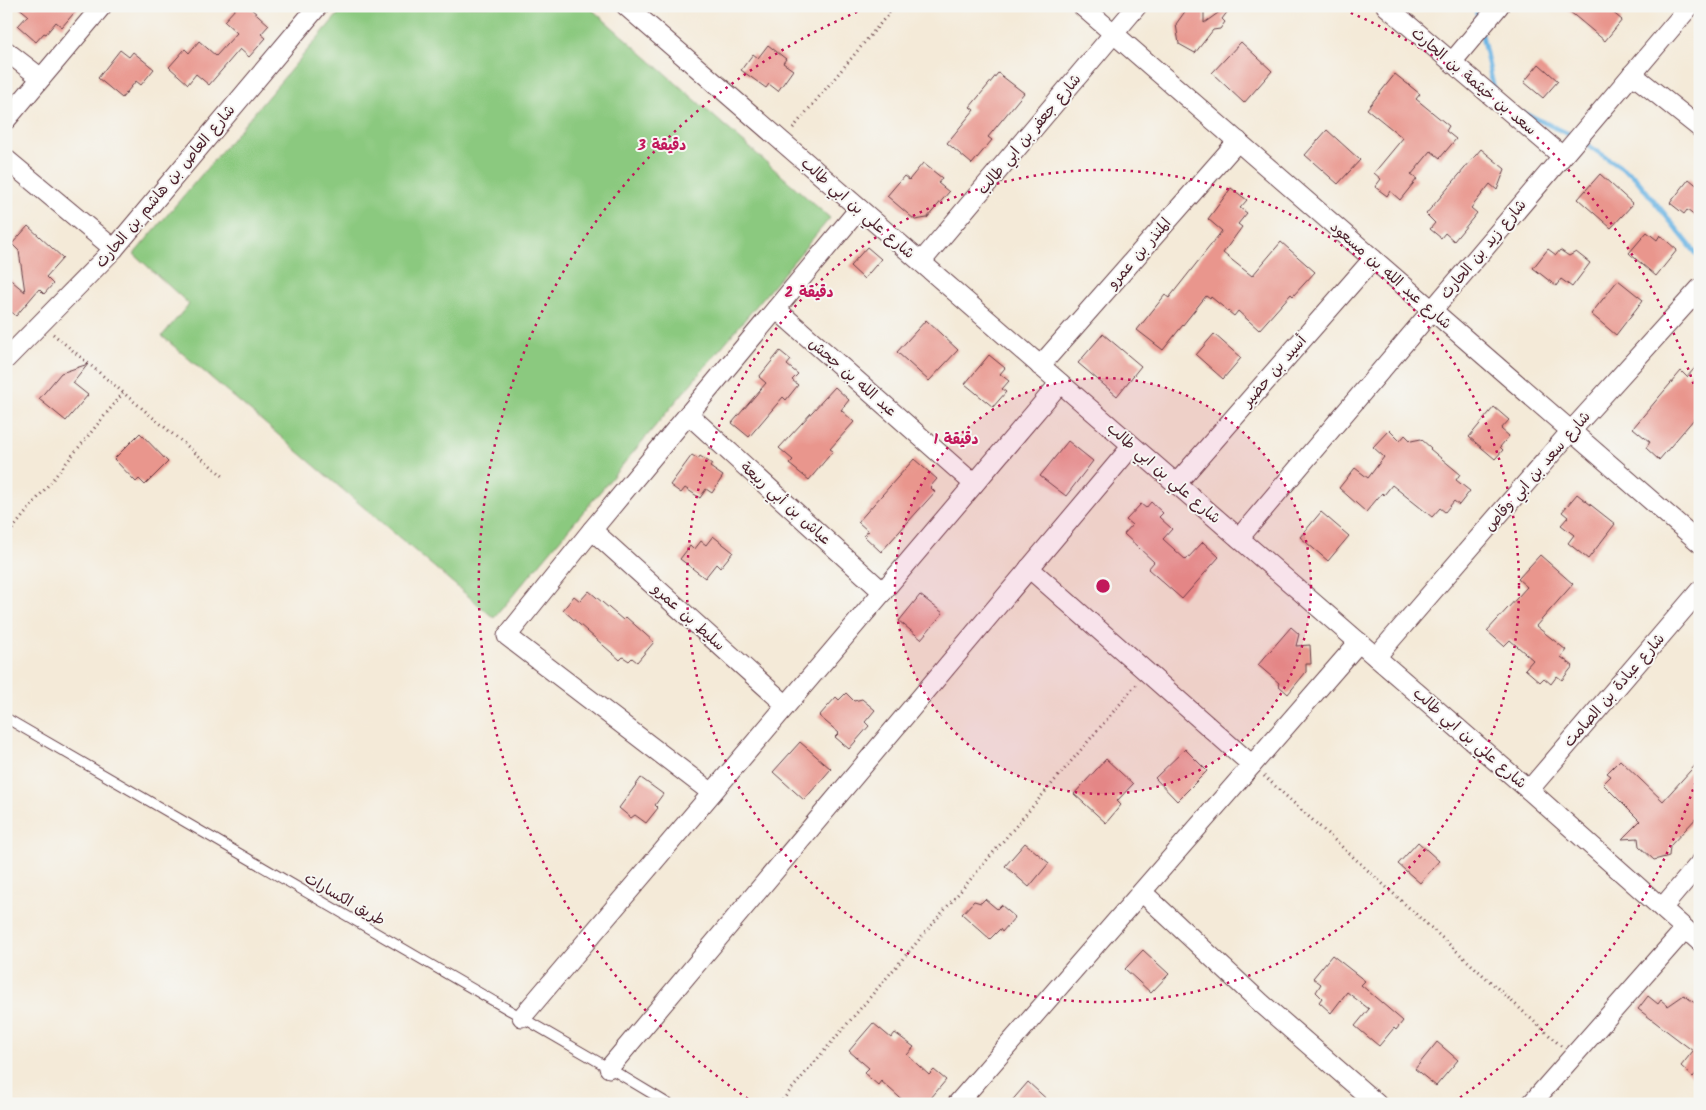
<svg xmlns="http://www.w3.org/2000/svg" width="1706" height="1110" font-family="Kalam,'Playpen Sans Arabic',sans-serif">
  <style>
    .green { fill: #8bc97f; stroke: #6a7455 }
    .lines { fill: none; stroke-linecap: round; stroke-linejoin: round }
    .stream { stroke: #6cb5e4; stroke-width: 5 }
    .building { fill: #e9968d }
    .service-casing { stroke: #643d45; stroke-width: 11 }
    .minor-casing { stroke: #643d45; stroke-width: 21 }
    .path { stroke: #643d45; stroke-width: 3; stroke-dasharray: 1 4; stroke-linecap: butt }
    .service { stroke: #fff; stroke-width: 9 }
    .minor { stroke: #fff; stroke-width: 19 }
    .ring { fill: none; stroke: #c2185b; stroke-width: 2.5; stroke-dasharray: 2.5 5 }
    .labels { text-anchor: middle; stroke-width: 4; stroke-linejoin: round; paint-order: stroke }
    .street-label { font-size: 15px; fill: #4a1f2b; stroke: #f6f6f2 }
    .centre { fill: #c2185b; stroke: #f6f6f2; stroke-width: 2.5 }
    .ring-label { font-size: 15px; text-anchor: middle; font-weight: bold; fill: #c2185b; stroke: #f6f6f2; stroke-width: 4; stroke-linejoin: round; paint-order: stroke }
  </style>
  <rect width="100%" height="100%" fill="#f6f6f2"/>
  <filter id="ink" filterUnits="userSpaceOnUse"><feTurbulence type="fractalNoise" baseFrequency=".02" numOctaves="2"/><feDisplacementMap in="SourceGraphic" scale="10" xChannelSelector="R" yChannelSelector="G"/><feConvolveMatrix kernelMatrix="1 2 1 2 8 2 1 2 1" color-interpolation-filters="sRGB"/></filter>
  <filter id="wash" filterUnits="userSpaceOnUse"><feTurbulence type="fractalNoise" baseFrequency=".0096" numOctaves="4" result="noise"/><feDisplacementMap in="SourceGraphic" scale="20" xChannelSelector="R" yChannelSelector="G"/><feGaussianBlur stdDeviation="1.12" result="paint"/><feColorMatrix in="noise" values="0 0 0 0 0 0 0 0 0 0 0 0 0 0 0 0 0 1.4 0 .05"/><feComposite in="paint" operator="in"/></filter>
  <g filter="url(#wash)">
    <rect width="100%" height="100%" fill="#f4ead8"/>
    <polygon class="green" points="345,6 588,6 830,218 494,618 162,336 189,304 134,254"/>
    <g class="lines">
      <g class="stream">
        <polyline points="1475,6 1479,22"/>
        <polyline points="1482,35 1494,90"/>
        <polyline points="1524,113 1577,138 1634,176 1700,258"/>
      </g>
    </g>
    <g id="blocks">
      <g class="building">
        <polygon points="17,6 80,6 62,27 56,22 46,34 44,33 36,42 18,26 28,15"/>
        <polygon points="238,6 248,6 269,25 261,34 266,38 249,57 240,49 209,85 196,74 188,84 169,67 185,49 189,53 199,41 216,56 237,33 224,21"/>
        <polygon points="1189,6 1204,6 1204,23 1225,8 1228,11 1222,19 1225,22 1220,29 1213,30 1195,53 1179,44 1176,24"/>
        <polygon points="1563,6 1605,6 1622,20 1605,41"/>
        <polygon points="1241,42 1272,71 1244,103 1212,73"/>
        <polygon points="768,45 786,59 783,63 793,70 778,91 769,84 766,88 741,70 753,54 758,58"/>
        <polygon points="120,50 129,57 133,52 154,69 141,85 136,81 122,98 98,78"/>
        <polygon points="1539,64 1558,81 1543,98 1524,82"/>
        <polygon points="998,73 1024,93 988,137 992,140 972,164 947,143 974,110 970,107"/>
        <polygon points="1395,74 1420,94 1416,99 1449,126 1446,131 1456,139 1440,158 1431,151 1411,175 1417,179 1400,200 1390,191 1387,196 1375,187 1381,179 1374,173 1403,138 1367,109"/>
        <polygon points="1327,130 1360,160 1338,184 1305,155"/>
        <polygon points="1481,149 1505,169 1497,190 1490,184 1471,208 1477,213 1454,241 1445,233 1441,238 1430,229 1435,223 1426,214"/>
        <polygon points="923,163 942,178 938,183 949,192 927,218 915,220 887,196 904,176 909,180"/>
        <polygon points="1600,174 1633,204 1611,228 1578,199"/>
        <polygon points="1689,179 1700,188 1700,220 1687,210 1684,214 1670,203"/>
        <polygon points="1231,188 1247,200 1240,208 1247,213 1238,224 1242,227 1223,253 1252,276 1281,242 1315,272 1293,296 1291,294 1259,330 1238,311 1234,316 1211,297 1210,299 1206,296 1163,350 1137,330 1165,295 1169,298 1222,231 1208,219"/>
        <polygon points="28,226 63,258 46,277 53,284 44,294 39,289 16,316 6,307 6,276 25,292 19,251 12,244"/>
        <polygon points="1647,232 1657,240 1660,235 1677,250 1656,276 1629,253"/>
        <polygon points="867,247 881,259 864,279 850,266"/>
        <polygon points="1548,249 1556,255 1560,250 1569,256 1576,252 1590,263 1572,287 1561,279 1556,286 1533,268"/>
        <polygon points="1618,280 1643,300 1616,335 1591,314"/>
        <polygon points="926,320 958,350 929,381 897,352"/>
        <polygon points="1103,334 1141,366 1117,396 1078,363"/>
        <polygon points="1214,334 1241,358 1223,379 1196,355"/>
        <polygon points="780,351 791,360 787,365 798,374 792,380 798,385 786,400 783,397 749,437 732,423 766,383 759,377"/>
        <polygon points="989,355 1005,368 1000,374 1009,381 1002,389 1006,392 993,407 965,384"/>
        <polygon points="1700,362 1700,412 1659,460 1646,448 1650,442 1633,428 1681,371 1687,377"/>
        <polygon points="88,364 73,383 88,395 66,421 39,399 61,373"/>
        <polygon points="835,387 849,400 841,410 854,422 830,449 833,451 809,480 789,464 793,460 779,448"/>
        <polygon points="1494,407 1509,420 1501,429 1509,436 1500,447 1503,450 1495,459 1469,437"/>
        <polygon points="1389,430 1400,441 1405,435 1411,441 1421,439 1431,448 1430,449 1460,474 1456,480 1470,491 1459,505 1454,501 1445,512 1440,508 1432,517 1392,485 1384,495 1382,493 1366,512 1339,488 1355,468 1368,478 1384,457 1373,447"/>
        <polygon points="140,433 168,462 145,485 139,479 136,482 114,459"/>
        <polygon points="1068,441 1093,461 1066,496 1040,476"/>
        <polygon points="692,455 698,459 700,456 712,464 710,467 723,476 712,493 706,489 700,498 685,488 681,493 670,485"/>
        <polygon points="914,459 937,479 930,487 935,492 881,552 864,536 868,531 858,522"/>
        <polygon points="1577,494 1615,524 1588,559 1568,543 1574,535 1561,525 1568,517 1562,512"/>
        <polygon points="1151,502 1163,513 1159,517 1172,529 1163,539 1186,560 1203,542 1219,557 1182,599 1148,569 1154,562 1124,534 1132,525 1126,520 1141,504 1146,508"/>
        <polygon points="1321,512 1349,536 1328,561 1300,537"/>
        <polygon points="713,536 733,552 720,568 716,564 705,578 680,559 690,546 694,550 701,541 706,545"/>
        <polygon points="1540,555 1573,584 1536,626 1566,650 1561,657 1573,666 1562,680 1557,676 1551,684 1544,678 1540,682 1525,669 1533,660 1510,640 1504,646 1487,631 1527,587 1518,579"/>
        <polygon points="589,591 623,620 626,617 654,642 637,662 632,658 629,661 623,657 620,660 563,610 574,596 580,601"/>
        <polygon points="920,595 943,613 921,639 899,621"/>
        <polygon points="1291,627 1299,634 1296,646 1310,645 1311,664 1306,664 1306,672 1288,694 1278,685 1279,683 1258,665"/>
        <polygon points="846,693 854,701 862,699 875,710 865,722 869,726 849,749 835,737 839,733 819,716 836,697 839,700"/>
        <polygon points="800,742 831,769 804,800 773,772"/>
        <polygon points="1185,749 1207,771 1177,801 1155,778"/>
        <polygon points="1106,759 1133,784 1117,801 1121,805 1106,823 1074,794"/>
        <polygon points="1620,760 1663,801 1700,760 1700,814 1670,846 1669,856 1654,860 1639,846 1638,838 1622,839 1640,821 1603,784 1611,776 1607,773"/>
        <polygon points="641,778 663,794 655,805 658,808 646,823 635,815 631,818 619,808"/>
        <polygon points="1418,842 1439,861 1420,883 1398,864"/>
        <polygon points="1025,843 1049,863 1029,887 1005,866"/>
        <polygon points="985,899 997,909 1001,905 1015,917 1002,932 1000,929 990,939 962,914 974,901 981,903"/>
        <polygon points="1143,950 1169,974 1151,993 1125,969"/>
        <polygon points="1332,955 1365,981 1361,985 1403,1021 1396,1030 1394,1028 1379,1046 1355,1026 1369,1009 1347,992 1331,1013 1319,1002 1322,998 1316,992 1321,984 1313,978"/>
        <polygon points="1684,995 1700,1007 1700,1069 1693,1077 1681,1066 1693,1051 1638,1009 1648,996 1658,1004 1661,1000 1668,1006"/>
        <polygon points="873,1023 891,1038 895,1033 914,1047 907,1055 929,1075 934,1070 946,1080 926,1104 907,1104 881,1081 878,1085 864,1073 869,1068 849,1051"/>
        <polygon points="1437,1042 1458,1060 1436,1086 1415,1069"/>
        <polygon points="1028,1082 1052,1104 1009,1104"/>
      </g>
    </g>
  </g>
  <g filter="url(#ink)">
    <use href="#blocks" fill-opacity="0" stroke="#643d45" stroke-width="1"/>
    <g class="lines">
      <defs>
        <polyline id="service" points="6,718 609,1068 669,1104"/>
        <g id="minor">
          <polyline points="626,6 1529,790 1700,942"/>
          <polyline points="1082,6 1700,543"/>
          <polyline points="1386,6 1562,156"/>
          <polyline points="6,51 41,78"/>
          <polyline points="1452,62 1499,6"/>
          <polyline points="1632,74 1700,128"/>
          <polyline points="6,120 102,6"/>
          <polyline points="6,159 114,249"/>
          <polyline points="921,262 1137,6"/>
          <polyline points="776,309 974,484"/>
          <polyline points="6,359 114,249 318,6"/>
          <polyline points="1040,366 1238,141"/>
          <polyline points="688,414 883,592"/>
          <polyline points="1176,484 1373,259"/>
          <polyline points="592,530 786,705"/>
          <polyline points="1239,538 1690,6"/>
          <polyline points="1029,568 1252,765"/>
          <polyline points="1376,657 1571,431 1700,288"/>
          <polyline points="1529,790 1700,590"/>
          <polyline points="712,793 507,636 592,530 859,209"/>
          <polyline points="1142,892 1261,1003 1377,1104"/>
          <polyline points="1662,908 1700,863"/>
          <polyline points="522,1017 1060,383"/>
          <polyline points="609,1068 1132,446"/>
          <polyline points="957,1104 1359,642"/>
          <polyline points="1531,1104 1685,929"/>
        </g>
      </defs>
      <use href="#service" class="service-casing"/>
      <use href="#minor" class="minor-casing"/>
      <g class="path">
        <polyline points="793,128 895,6"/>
        <polyline points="53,334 223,476"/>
        <polyline points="6,537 123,393"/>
        <polyline points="1264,776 1561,1046"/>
        <polyline points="779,1104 1137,684"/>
      </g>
      <use href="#service" class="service"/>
      <use href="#minor" class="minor"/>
    </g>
  </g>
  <circle cx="1103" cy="586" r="208" fill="#c2185b" fill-opacity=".12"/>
  <g class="ring">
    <circle cx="1103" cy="586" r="208"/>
    <circle cx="1103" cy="586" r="416"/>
    <path d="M1700 768A624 624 0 0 1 1452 1103M754 1103A624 624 0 0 1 869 7M1337 7A624 624 0 0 1 1700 404"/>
  </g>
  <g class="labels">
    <g class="street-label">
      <text transform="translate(1474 81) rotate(40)" y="5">سعد بن خيثمة بن الحارث</text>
      <text transform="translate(1029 134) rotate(-50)" y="5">شارع جعفر بن ابي طالب</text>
      <text transform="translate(165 186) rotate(-50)" y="5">شارع العاص بن هاشم بن الحارث</text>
      <text transform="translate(858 208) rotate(41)" y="5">شارع علي بن ابي طالب</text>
      <text transform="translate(1483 249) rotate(-50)" y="5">شارع زيد بن الحارث</text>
      <text transform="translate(1139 253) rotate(-49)" y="5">المنذر بن عمرو</text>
      <text transform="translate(1391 275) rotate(41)" y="5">شارع عبد الله بن مسعود</text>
      <text transform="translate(1274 371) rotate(-49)" y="5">أسيد بن حضير</text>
      <text transform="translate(853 377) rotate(41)" y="5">عبد الله بن جحش</text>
      <text transform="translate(1537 471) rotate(-49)" y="5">شارع سعد بن ابي وقاص</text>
      <text transform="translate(1164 473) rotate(41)" y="5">شارع علي بن ابي طالب</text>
      <text transform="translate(786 503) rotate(42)" y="5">عياش بن أبي ربيعة</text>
      <text transform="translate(689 617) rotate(42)" y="5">سليط بن عمرو</text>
      <text transform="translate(1614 690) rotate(-49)" y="5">شارع عبادة بن الصامت</text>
      <text transform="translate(1470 738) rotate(41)" y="5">شارع علي بن ابي طالب</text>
      <text transform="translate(345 899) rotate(30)" y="5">طريق الكسارات</text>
    </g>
  </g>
  <circle cx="1103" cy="586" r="8" class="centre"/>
  <g class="ring-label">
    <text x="662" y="150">3 دقيقة</text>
    <text x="809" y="297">2 دقيقة</text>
    <text x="956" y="444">1 دقيقة</text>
  </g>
  <rect width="1706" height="1110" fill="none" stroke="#f6f6f2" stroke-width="25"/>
</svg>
